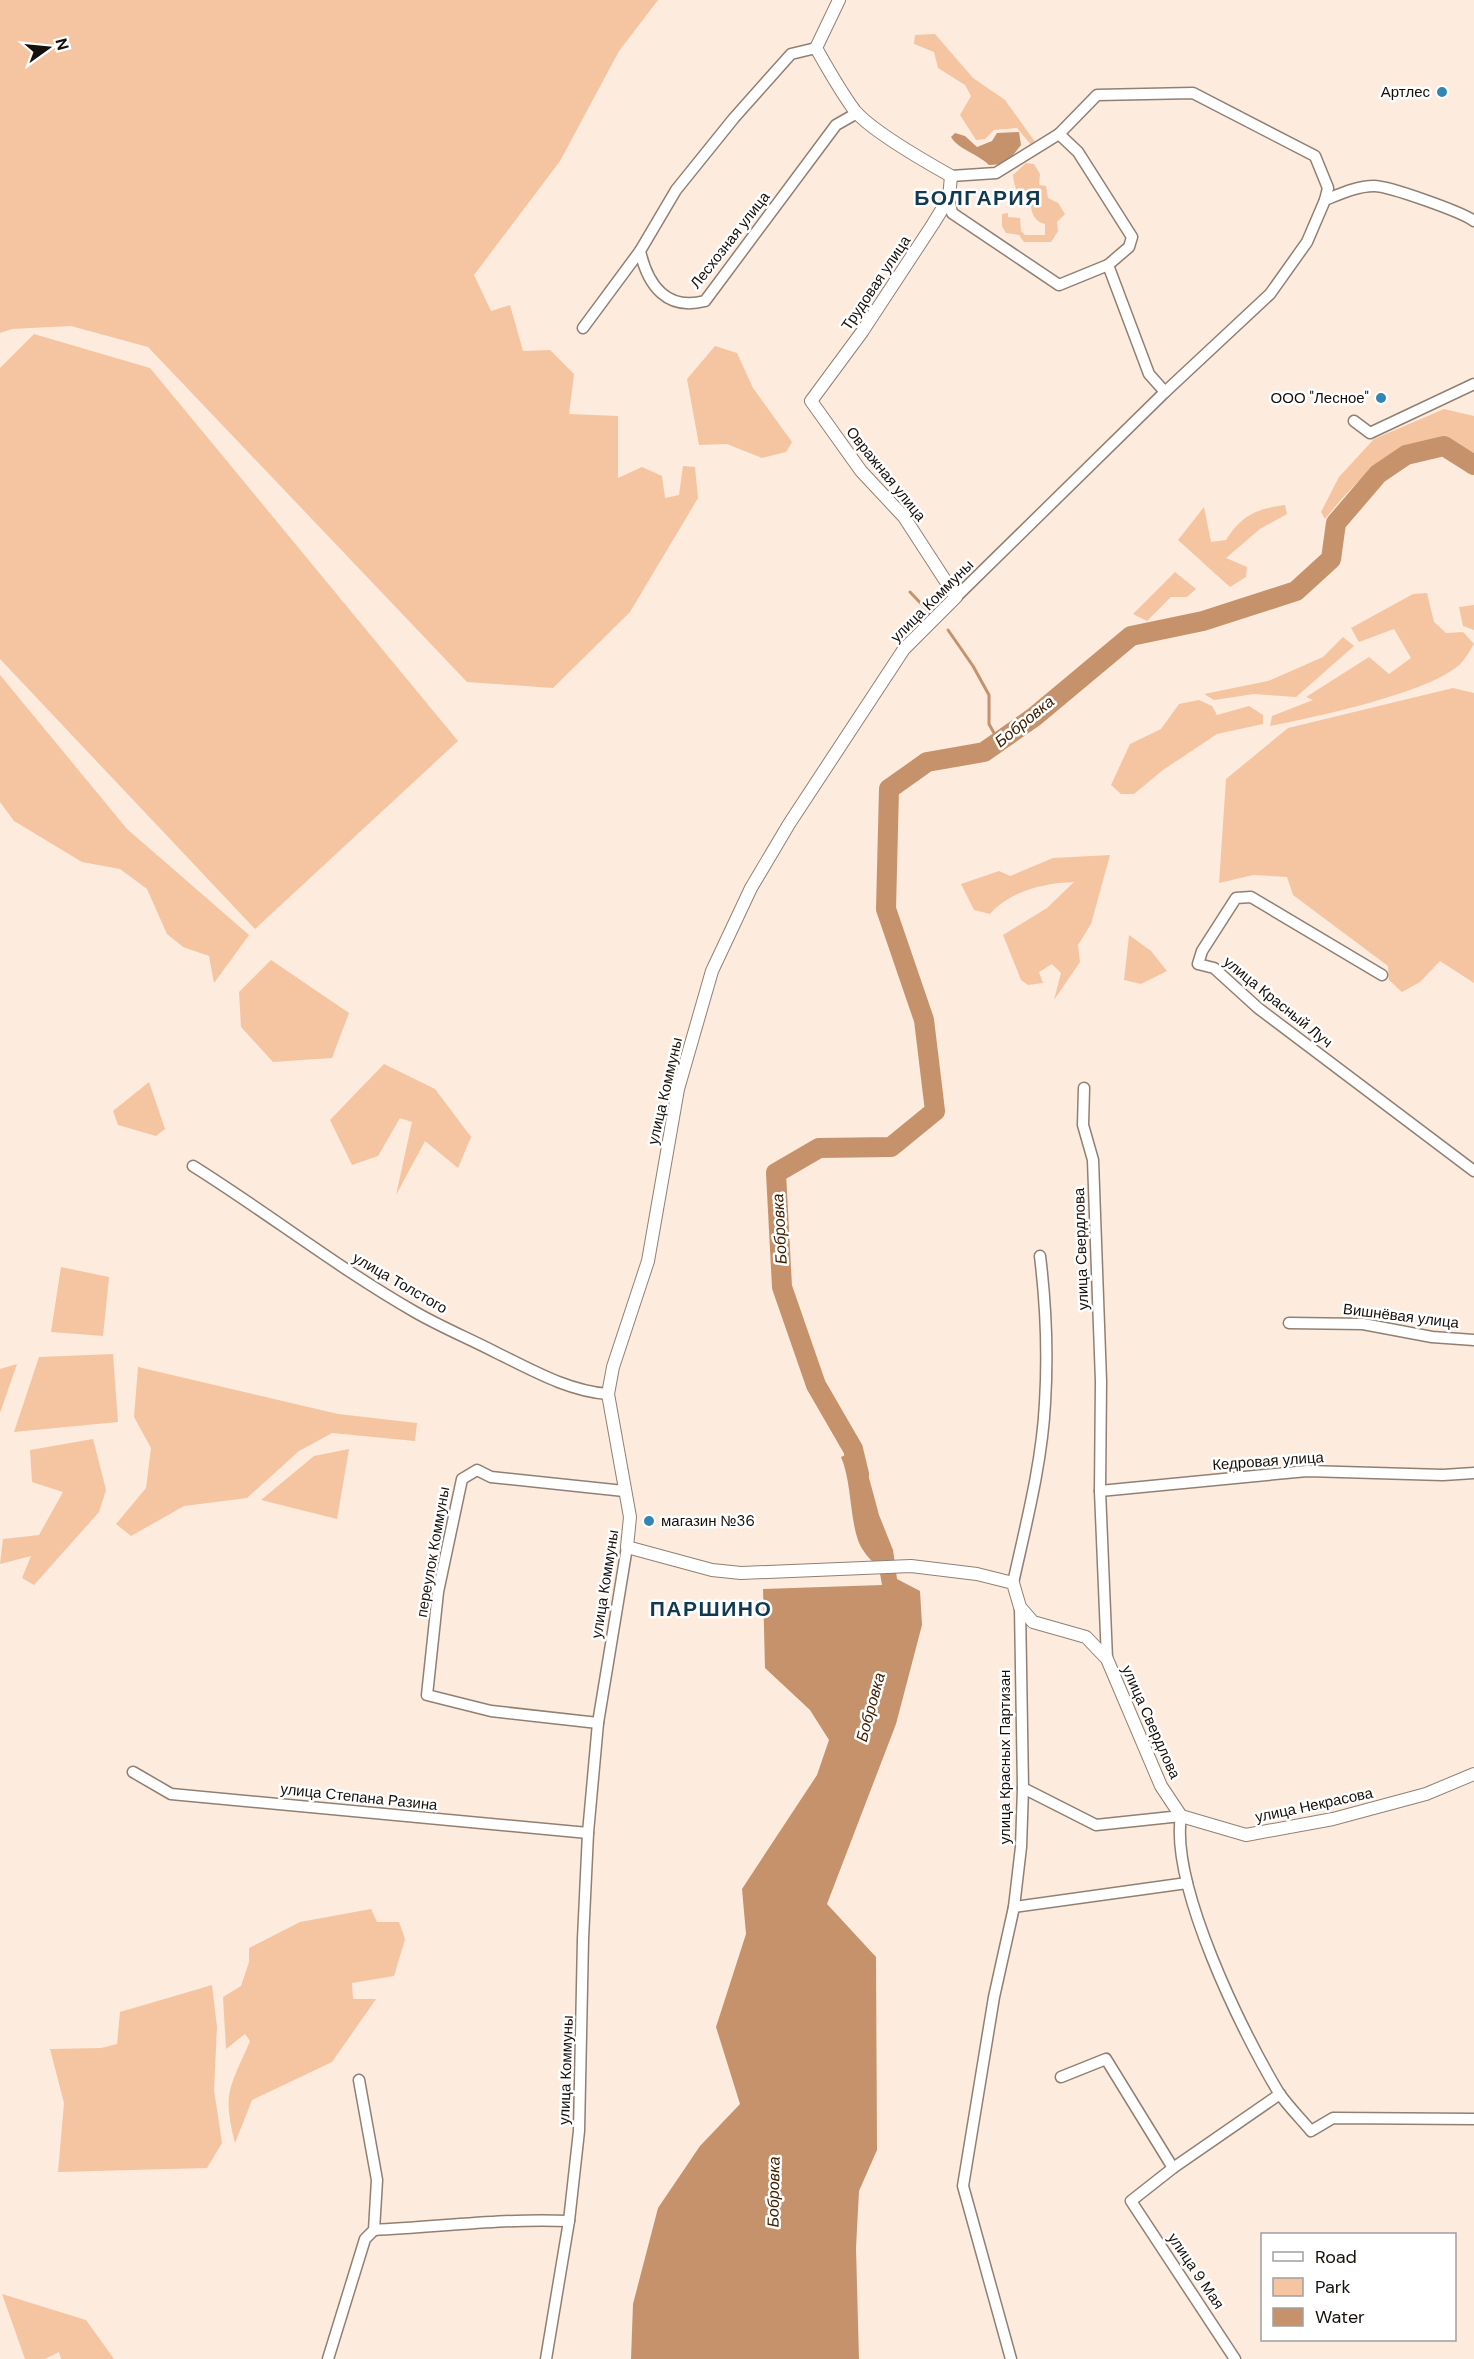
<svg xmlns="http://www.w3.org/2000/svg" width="1474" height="2359" font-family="'DM Sans',sans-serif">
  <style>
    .green { fill: #f5c5a2 }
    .water { fill: #c6926b }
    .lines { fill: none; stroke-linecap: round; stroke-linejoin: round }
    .stream { stroke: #c6926b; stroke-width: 3 }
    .river { stroke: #c6926b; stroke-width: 20 }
    .minor-casing { stroke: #908074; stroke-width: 13 }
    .tertiary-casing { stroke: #908074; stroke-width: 14 }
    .minor { stroke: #fff; stroke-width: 10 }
    .tertiary { stroke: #fff; stroke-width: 12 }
    .poi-dot { fill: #3186b5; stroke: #fff; stroke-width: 2 }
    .labels { text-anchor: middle; stroke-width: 5; stroke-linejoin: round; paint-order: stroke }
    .poi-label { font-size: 15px; fill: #16100b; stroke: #fff; text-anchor: end }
    .street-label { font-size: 15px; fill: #16100b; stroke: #fff }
    .water-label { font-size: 16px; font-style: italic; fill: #422001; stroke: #fff }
    .district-label { font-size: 21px; font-weight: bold; letter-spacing: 1.5px; fill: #113950; stroke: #fff }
  </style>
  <rect width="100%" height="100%" fill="#fdebdd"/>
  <g class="green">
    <polygon points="0,0 658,0 619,51 560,161 474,275 491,311 510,305 523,351 550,350 574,374 569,414 618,416 618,478 642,467 662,476 665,498 679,495 683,466 695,467 698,498 630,612 553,688 467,682 148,347 71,326 12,329 0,333"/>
    <polygon points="935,34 973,78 1005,100 1038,146 1032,146 1017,128 994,130 985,139 976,140 960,115 971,96 965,85 938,68 934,52 914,44 915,35"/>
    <path d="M1026,163L1034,164L1040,174L1039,185L1046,186L1048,198L1058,203L1065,214L1057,222L1058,231L1051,242H1024L1019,235L1006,233L1002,226V214L1008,213V217L1020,218L1021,231L1025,235H1045V224C1032,221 1031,210 1030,198L1024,200C1017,193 1014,186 1013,175Z"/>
    <polygon points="34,334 150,368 458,741 255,929 0,659 0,368"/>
    <polygon points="715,346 737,353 753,388 792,442 786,452 762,458 727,444 699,445 687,379"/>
    <path d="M1444,409L1474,416V453L1465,452L1446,438C1385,455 1364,470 1325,519L1321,512L1339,477L1374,439Z"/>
    <path d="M1285,505L1287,514L1260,529L1226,558L1247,567L1246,577L1230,587L1178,540L1204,507L1211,542L1226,540C1242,515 1256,509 1285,505Z"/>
    <polygon points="1175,572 1196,589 1187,597 1171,597 1147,621 1133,614"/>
    <path d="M1427,593L1434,622L1446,633L1463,632L1474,644C1470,650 1466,658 1461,663C1434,692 1311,718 1270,726L1272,716L1313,700L1306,697L1369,657L1389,674L1411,658L1394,629L1359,642L1351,628L1413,594Z"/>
    <polygon points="1474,605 1474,630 1463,626 1459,607"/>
    <polygon points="1343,637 1354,646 1296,697 1254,694 1214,700 1204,694 1268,681 1323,657"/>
    <polygon points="0,675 127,829 249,935 214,983 209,956 183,947 167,934 147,889 120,869 82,862 14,821 0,802"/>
    <polygon points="1453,688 1474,693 1474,983 1440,961 1420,982 1402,992 1389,980 1388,966 1293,895 1287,877 1253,875 1219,883 1226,779 1288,728"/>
    <polygon points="1199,700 1212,706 1217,715 1249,706 1263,715 1263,724 1217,734 1163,770 1134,794 1121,794 1111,785 1130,744 1161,729 1179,704"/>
    <path d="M1110,855L1091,924L1078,945L1080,962L1054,1000L1061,973L1052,964L1039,972L1043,983L1028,985L1021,980L1003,935L1047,908L1074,882C1044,883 1010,891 990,914L974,910L961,884L999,871L1010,876L1053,858Z"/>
    <polygon points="1129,935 1151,951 1167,971 1141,984 1124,980"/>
    <polygon points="271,960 349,1013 332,1058 273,1062 241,1027 239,992"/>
    <polygon points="384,1064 435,1089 471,1137 458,1168 425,1141 396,1195 412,1122 400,1118 378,1156 352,1165 330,1120"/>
    <polygon points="149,1082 165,1129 156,1136 118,1125 113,1111"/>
    <polygon points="61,1267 109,1277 103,1336 51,1332"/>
    <polygon points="113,1354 118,1422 14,1432 39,1357"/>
    <polygon points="17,1364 0,1413 0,1369"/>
    <polygon points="138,1367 338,1414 417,1423 415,1441 332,1433 299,1451 247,1498 184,1506 131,1536 116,1524 146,1488 151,1448 134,1417"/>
    <polygon points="93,1439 106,1490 99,1512 34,1585 22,1578 31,1556 0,1564 3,1539 39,1535 63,1492 32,1482 30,1450"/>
    <polygon points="349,1449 337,1519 261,1500 314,1456"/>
    <path d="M371,1909L377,1922H399L405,1939L394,1976L352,1983L353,1999H376L332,2062L252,2100L235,2143C222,2092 230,2088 250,2041L245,2034L226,2049L223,1997L241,1986L249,1962V1948L300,1922Z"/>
    <polygon points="212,1985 217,2027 214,2090 222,2143 207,2168 58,2172 64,2103 50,2049 101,2048 117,2044 120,2012"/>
    <polygon points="2,2294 86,2320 114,2359 61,2359 59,2352 45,2359 25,2359"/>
  </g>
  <g class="water">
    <path d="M1019,132L1021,145L1006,164L989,165C976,153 958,149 951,137L955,133L965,136L977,147L992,141L997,133Z"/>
    <path d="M861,1448L879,1515L893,1550L897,1579L920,1591L922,1625L896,1724L827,1904L876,1957L877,2150L859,2191L856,2248L859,2359H631L633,2304L658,2208L700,2146L740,2104L716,2027L746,1934L742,1889L817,1775L829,1740L810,1710L765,1668L763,1589L882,1585C878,1556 875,1569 863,1550C849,1530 853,1484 841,1457Z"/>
  </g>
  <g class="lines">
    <g class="stream">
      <polyline points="910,592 931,614"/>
      <polyline points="948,630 973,666 989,695 989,724 999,742"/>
    </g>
    <polyline class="river" points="859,1474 853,1449 816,1385 782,1287 776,1173 819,1148 891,1147 935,1111 924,1020 886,909 889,789 927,762 984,752 1034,717 1131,636 1203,621 1296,591 1331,559 1336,523 1378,474 1406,455 1444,446 1474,465"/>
    <defs>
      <g id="minor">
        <path d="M816,48L791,54L734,118L676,190L640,251C648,286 667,311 705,301L836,125L857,113"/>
        <polyline points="1059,134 1097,95 1193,93 1315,156 1328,188 1325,200"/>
        <polyline points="951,176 996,173 1059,134 1078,152 1132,237 1129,247 1108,265"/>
        <polyline points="949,198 952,213 1059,285 1108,265 1149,374 1165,392"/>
        <polyline points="583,328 640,251"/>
        <polyline points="1354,421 1370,433 1474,384"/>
        <path d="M956,597L1165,392L1270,294L1307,242L1325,200C1340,194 1357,186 1374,186C1389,186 1462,212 1474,221"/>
        <polyline points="1382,975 1251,897 1236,898 1202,951 1198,964 1214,968 1258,1008 1474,1171"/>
        <polyline points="1084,1088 1083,1125 1093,1160 1101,1381 1100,1491 1107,1659"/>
        <path d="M193,1166C268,1213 338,1268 415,1312C441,1327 470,1339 497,1353C532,1370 568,1391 608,1394"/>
        <polyline points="1289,1323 1363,1324 1432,1337 1474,1340"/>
        <polyline points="1100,1491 1307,1471 1443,1475 1474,1473"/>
        <path d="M1013,1583C1026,1524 1042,1463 1045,1403C1048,1354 1046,1305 1040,1256"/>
        <polyline points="598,1723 491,1711 427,1695 438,1592 462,1479 477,1470 491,1477 624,1491"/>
        <polyline points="133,1772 171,1794 588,1833"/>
        <path d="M1023,1788L1096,1825L1181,1816C1170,1885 1242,2032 1279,2093C1288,2106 1301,2119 1311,2131L1333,2118L1474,2119"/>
        <polyline points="1014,1907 1187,1883"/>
        <polyline points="1061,2077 1106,2059 1173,2168"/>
        <path d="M374,2230C440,2227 504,2218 569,2221"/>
        <polyline points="328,2359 365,2239 374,2230 377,2180 359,2080"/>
        <polyline points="546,2359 569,2221 579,2131 583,1939 588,1833 598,1723 627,1547"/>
        <polyline points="1011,2359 963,2186 994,1997 1014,1907 1021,1847 1023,1788 1020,1607"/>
        <polyline points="1235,2359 1131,2201 1173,2168 1280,2094"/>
      </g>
      <path id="tertiary" d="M839,0L816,48C828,69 840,91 855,111C873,132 926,162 951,176L949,198L933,224L862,332L811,401L861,471L904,517L956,597L904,649L789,824L751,888L712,971L678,1089L648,1261L613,1367L608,1394L630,1517L627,1547L712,1570L741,1573L911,1566L977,1574L1013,1583L1020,1607L1033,1622L1086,1637L1107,1659L1161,1786L1181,1816L1246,1835L1333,1819L1426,1794L1474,1774"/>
    </defs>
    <use href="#minor" class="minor-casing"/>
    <use href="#tertiary" class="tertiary-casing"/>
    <use href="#minor" class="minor"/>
    <use href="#tertiary" class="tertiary"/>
  </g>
  <g class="poi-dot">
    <circle cx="1442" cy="92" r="6"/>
    <circle cx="1381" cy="398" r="6"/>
    <circle cx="649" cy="1521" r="6"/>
  </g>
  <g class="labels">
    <g class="poi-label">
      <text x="1430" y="97">Артлес</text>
      <text x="1369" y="403">ООО "Лесное"</text>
      <text x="661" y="1526" text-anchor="start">магазин №36</text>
    </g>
    <g class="street-label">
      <text transform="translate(730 240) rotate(-52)" y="5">Лесхозная улица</text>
      <text transform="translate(876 283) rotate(-56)" y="5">Трудовая улица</text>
      <text transform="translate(886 474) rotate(51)" y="5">Овражная улица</text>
      <text transform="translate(932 601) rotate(-45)" y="5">улица Коммуны</text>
      <text transform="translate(1278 1002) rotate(39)" y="5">улица Красный Луч</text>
      <text transform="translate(665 1091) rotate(-77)" y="5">улица Коммуны</text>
      <text transform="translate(1081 1249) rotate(-92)" y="5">улица Свердлова</text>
      <text transform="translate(400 1283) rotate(30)" y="5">улица Толстого</text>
      <text transform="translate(1401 1316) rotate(7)" y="5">Вишнёвая улица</text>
      <text transform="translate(1268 1461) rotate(-4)" y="5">Кедровая улица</text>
      <text transform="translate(433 1552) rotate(-80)" y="5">переулок Коммуны</text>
      <text transform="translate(605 1584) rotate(-81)" y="5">улица Коммуны</text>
      <text transform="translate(1151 1722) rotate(66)" y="5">улица Свердлова</text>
      <text transform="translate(1005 1757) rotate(-90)" y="5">улица Красных Партизан</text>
      <text transform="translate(359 1797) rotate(6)" y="5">улица Степана Разина</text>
      <text transform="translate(1314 1805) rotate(-12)" y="5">улица Некрасова</text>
      <text transform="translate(566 2070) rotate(-88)" y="5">улица Коммуны</text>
      <text transform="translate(1196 2271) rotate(56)" y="5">улица 9 Мая</text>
    </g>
    <g class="water-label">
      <text transform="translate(1024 721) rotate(-39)" y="6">Бобровка</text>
      <text transform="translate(779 1229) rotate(-93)" y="6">Бобровка</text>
      <text transform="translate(870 1707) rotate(-75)" y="6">Бобровка</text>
      <text transform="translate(773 2192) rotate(-89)" y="6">Бобровка</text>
    </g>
    <g class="district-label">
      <text x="978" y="205">БОЛГАРИЯ</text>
      <text x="711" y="1616">ПАРШИНО</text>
    </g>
  </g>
  <rect x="1261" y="2233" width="195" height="108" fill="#ffffff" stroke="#a29f9d" stroke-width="1.5"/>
  <rect x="1273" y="2252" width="30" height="9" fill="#ffffff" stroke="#a29f9d" stroke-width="1.5"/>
  <text x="1315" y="2263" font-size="18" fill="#16100b">Road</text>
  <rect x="1273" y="2278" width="30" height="18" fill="#f5c5a2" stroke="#a29f9d" stroke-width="1.5"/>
  <text x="1315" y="2293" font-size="18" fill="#16100b">Park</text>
  <rect x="1273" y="2308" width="30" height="18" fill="#c6926b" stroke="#a29f9d" stroke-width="1.5"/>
  <text x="1315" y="2323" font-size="18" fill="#16100b">Water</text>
  <g transform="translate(48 48) rotate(75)" stroke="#ffffff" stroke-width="4.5" paint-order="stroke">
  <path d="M0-4.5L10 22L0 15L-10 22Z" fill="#16100b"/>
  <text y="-9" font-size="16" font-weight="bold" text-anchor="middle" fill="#16100b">N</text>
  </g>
</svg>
